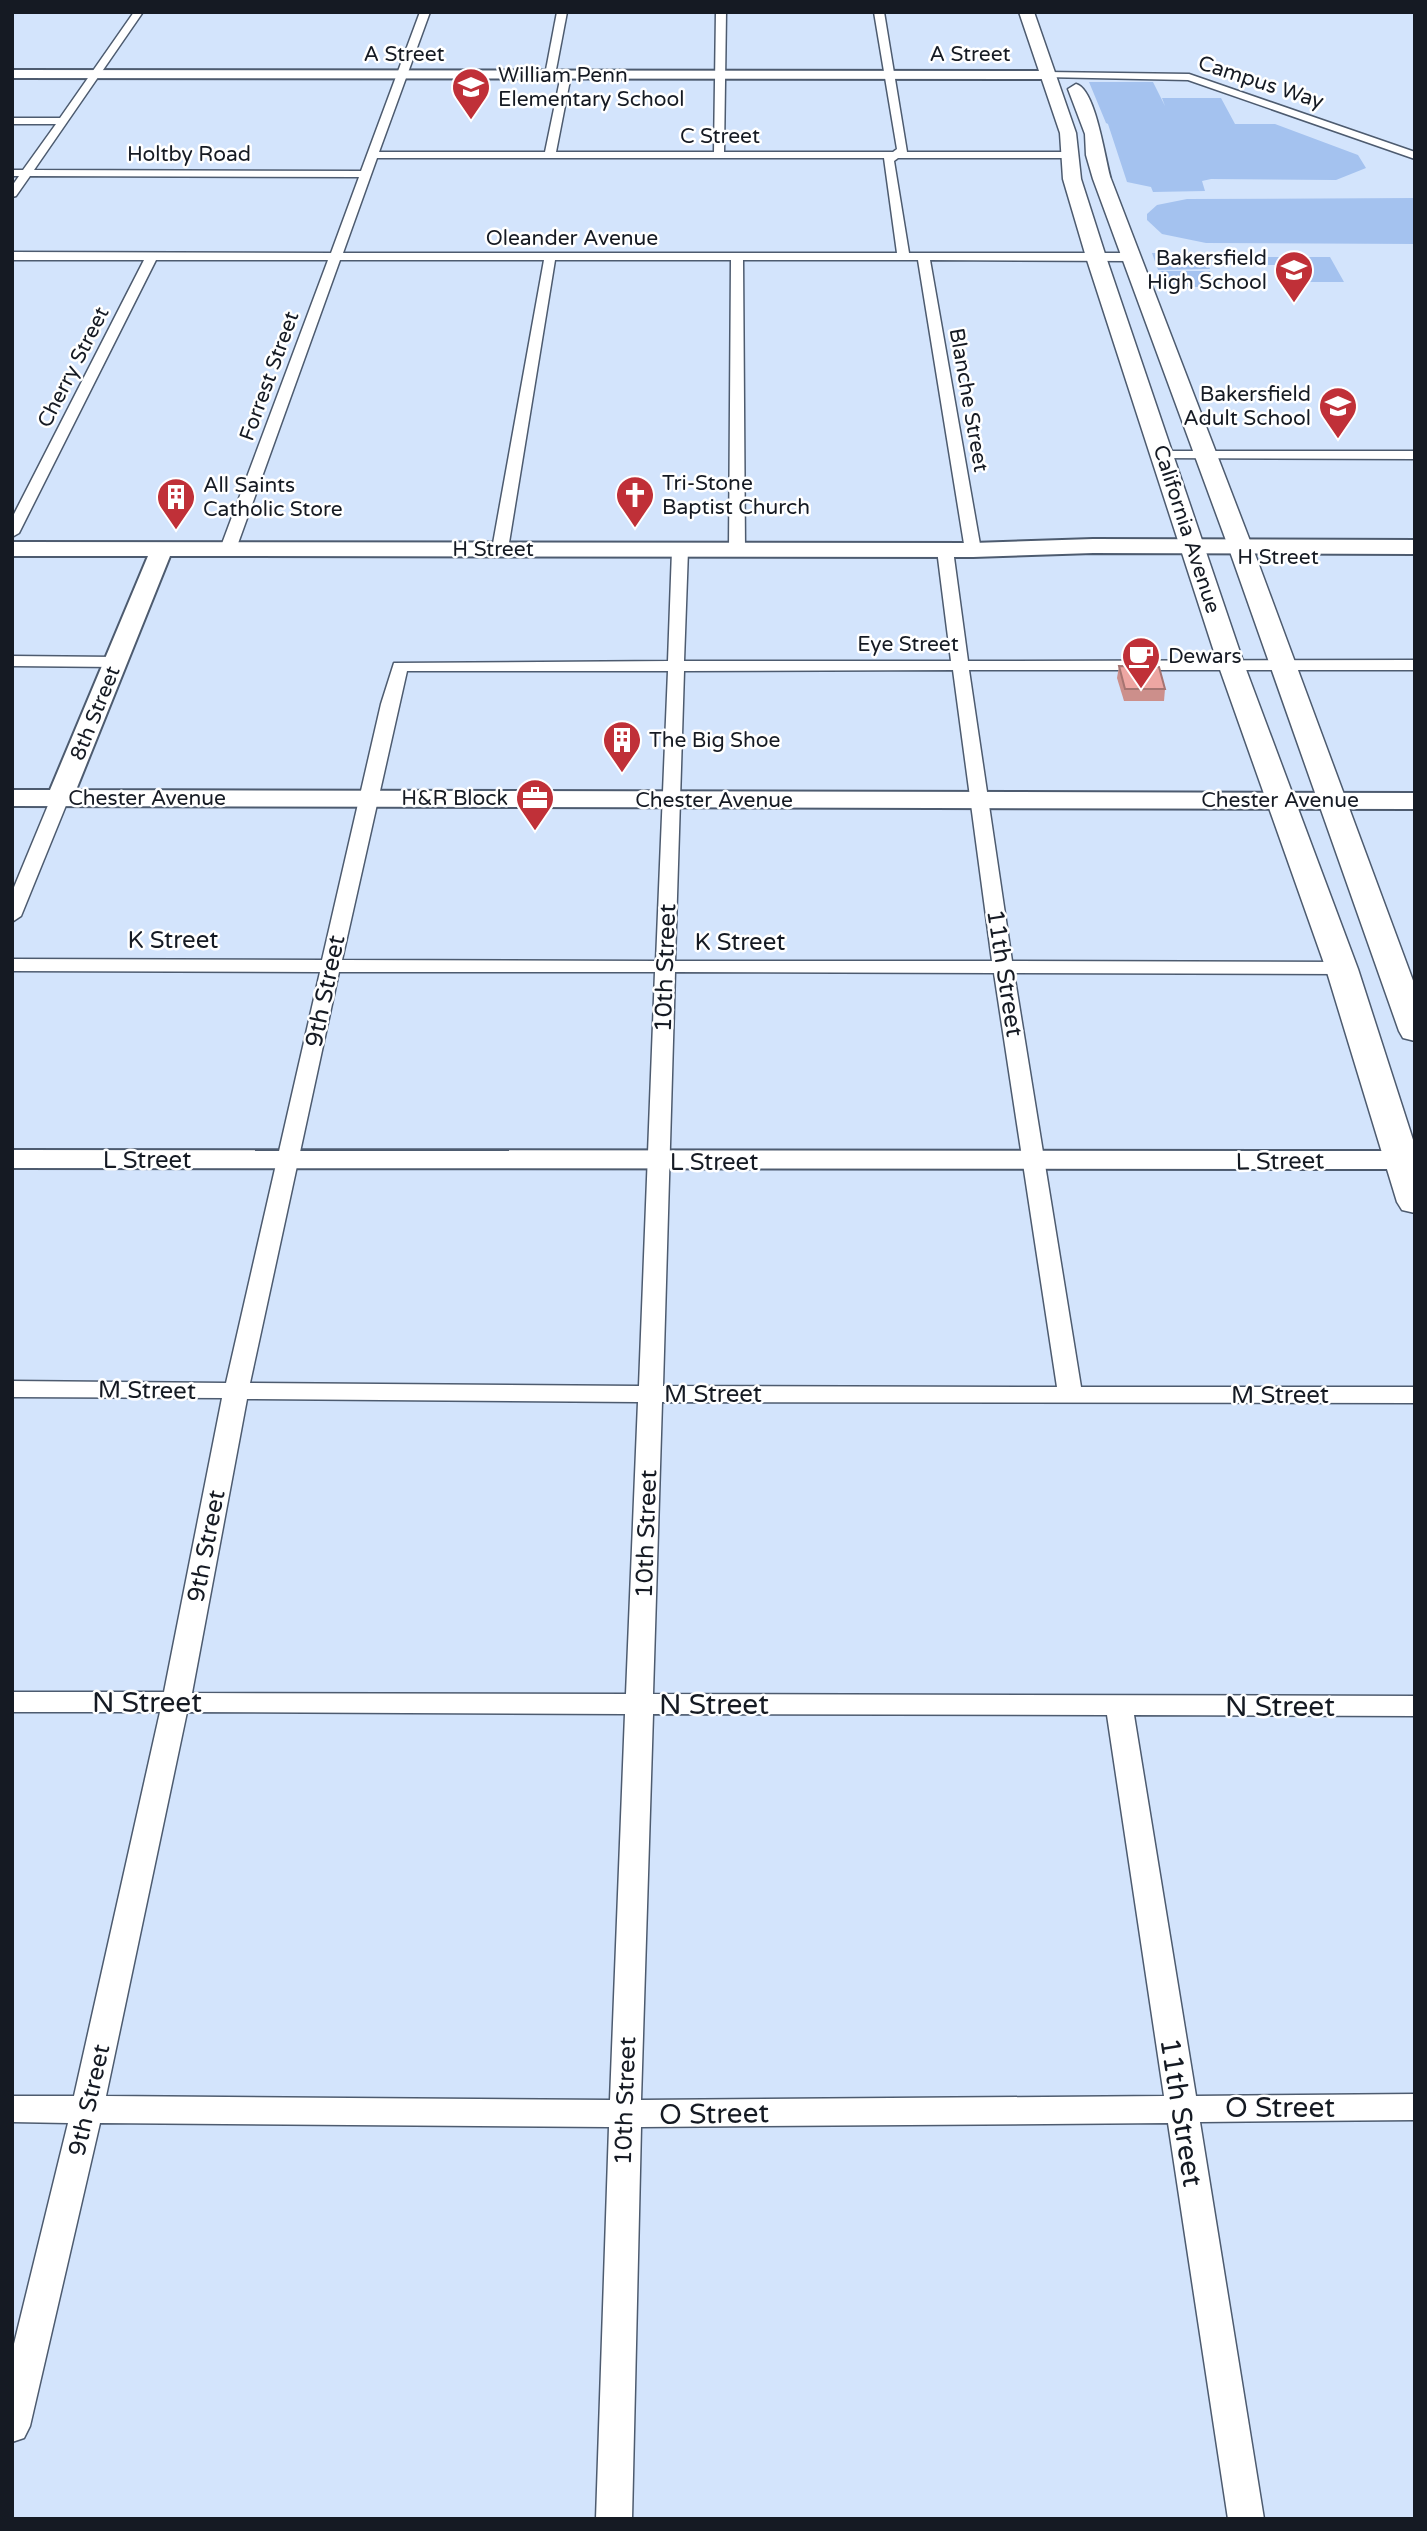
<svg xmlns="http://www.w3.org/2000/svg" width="1427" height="2531" font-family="'Varela Round',sans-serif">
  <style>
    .green { fill: #a4c2ef }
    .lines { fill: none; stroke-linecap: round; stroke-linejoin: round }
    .street-casing { stroke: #4d5b6f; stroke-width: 3 }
    .secondary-casing { stroke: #4d5b6f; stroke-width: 4 }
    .primary-casing { stroke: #4d5b6f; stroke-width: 3 }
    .street { fill: #fff; fill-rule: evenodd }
    .secondary { fill: #fff; fill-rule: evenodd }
    .primary { fill: #fff; fill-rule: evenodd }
    .wall { fill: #cc8f8b }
    .building { fill: #eda6a2; stroke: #a67471; stroke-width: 2 }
    .labels { text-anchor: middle; stroke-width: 5; stroke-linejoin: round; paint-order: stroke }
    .far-street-label { font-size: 21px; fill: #151a23; stroke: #fff }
    .far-poi-label { font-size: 21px; fill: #151a23; stroke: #fff; text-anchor: start }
    .street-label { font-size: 24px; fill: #151a23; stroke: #fff }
    .near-street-label { font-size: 28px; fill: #151a23; stroke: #fff }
  </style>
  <rect width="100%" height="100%" fill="#d3e4fc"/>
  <g class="green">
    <polygon points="1089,82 1153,82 1165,106 1162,98 1221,98 1235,124 1275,124 1358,155 1366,168 1336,180 1211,179 1202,181 1205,191 1153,192 1151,187 1127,182 1108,124 1106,123"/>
    <polygon points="1415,198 1415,244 1206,243 1162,234 1147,220 1147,214 1157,205 1187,199"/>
    <polygon points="1152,253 1202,253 1210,269 1158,270"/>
    <polygon points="1228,257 1330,257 1344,282 1292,282 1283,265 1232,265"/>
    <polygon points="1159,271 1210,271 1217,287 1165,287"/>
  </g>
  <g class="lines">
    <defs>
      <g id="street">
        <path d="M134,12H143L34,170L361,171L420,12H430L379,152H545L561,75L566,72L571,75L556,152H714L716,12H726L724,152H893L897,149L874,12H884L907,152H1068L1073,155L1068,158H898L894,161L909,253H1131L1137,257L1131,261L930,260L981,550L978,553L973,555L965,550L918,260H743L745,550L742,553L737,555L729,550L731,260H555L508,549L500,554L492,549L544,260H340L236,549L228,554L220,549L328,260H156L19,533L12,537V518L144,260H12V252L331,253L359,177L30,176L16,196L12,197V186L19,176H12V170H23L56,124H12V118H60ZM377,158H884L897,253H343Z"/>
        <polygon points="557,12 567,12 555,75 550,78 545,75"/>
        <polygon points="1047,72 1189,74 1415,152 1415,159 1188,80 1044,77 1044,73"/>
        <polygon points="1162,451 1415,451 1415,459 1157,458 1157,452"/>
        <path d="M680,545L688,550L684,661H951L937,550L945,545L953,550L968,661L1415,660V670H969L1012,961L1342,962L1352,968L1342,974L1014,973L1081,1387H1415V1403L662,1402L653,1694L1415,1696V1716L1134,1715L1196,2096L1415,2094V2120L1200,2122L1264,2519H1228L1168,2123L641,2127L632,2519H596L609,2127L100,2123L30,2426L24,2438L12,2442V2352L68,2123L12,2122V2096H74L160,1712H12V1692H164L222,1398L12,1397V1381L226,1383L320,972L12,971V959L322,960L381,704L394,663L668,661L672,550ZM953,670L992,961H675L684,671ZM407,671H668L656,961L342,960ZM339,972H655L639,1386L250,1383ZM675,972L994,973L1057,1387L663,1386ZM247,1399L638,1402L626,1694L192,1693ZM187,1712L625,1714L610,2100L106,2096ZM653,1714L1107,1715L1164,2096L641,2100Z"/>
        <polygon points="12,656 116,657 124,662 116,667 12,666"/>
        <polygon points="60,793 69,798 21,916 12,922 12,892 51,798"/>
      </g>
      <g id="secondary">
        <polygon points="12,70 1047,71 1054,75 1047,79 12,78"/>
        <polygon points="1093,539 1415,540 1415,554 1093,553 973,557 170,556 76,790 1415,793 1415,809 12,806 12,790 50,790 148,556 12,556 12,542 973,543"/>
        <polygon points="12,1150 1415,1151 1415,1169 12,1168"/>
      </g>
      <g id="primary">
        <polygon points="1019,12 1034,12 1076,133 1081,179 1106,257 1244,664 1358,969 1415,1146 1415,1213 1402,1210 1397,1202 1326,969 1218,664 1086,257 1063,179 1060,133"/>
        <path d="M1076,84C1096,89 1105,160 1111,179L1252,546L1415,986V1041L1403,1038L1399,1031L1228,546L1093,179L1086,155L1085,134L1068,89Z"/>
      </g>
    </defs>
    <use href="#street" class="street-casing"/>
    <use href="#secondary" class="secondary-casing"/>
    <use href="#primary" class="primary-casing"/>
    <use href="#street" class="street"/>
    <use href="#secondary" class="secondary"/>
    <use href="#primary" class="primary"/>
  </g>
  <polygon class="wall" points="1119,666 1165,689 1164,701 1124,701 1117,678"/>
  <polygon class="building" points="1119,666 1159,667 1165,689 1125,689"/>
  <defs>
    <symbol id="school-pin" viewBox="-11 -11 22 30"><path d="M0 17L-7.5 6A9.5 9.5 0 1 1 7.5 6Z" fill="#c03038" stroke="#fff"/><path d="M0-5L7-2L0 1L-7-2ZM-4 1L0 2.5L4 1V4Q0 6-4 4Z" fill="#fff"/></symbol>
    <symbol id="church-pin" viewBox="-11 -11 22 30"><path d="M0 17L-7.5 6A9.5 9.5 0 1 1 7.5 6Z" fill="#c03038" stroke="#fff"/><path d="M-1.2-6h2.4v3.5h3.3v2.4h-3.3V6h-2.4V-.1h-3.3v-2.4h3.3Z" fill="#fff"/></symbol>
    <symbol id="building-pin" viewBox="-11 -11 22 30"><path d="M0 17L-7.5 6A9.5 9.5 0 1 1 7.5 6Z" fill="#c03038" stroke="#fff"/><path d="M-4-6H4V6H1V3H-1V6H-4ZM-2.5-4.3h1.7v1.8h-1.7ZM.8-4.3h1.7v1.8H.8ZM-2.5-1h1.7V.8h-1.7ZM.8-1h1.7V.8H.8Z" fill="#fff"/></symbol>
    <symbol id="cafe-pin" viewBox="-11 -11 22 30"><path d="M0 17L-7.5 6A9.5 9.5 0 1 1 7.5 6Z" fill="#c03038" stroke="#fff"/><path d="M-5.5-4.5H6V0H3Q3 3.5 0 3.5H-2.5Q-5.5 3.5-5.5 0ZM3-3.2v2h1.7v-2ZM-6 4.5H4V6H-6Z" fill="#fff"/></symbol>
    <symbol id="office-pin" viewBox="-11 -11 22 30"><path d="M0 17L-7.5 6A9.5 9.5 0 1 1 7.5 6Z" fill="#c03038" stroke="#fff"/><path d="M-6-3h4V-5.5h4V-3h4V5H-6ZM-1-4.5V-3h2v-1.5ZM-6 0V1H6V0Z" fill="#fff"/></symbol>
  </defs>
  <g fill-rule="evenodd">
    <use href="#school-pin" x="449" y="65" width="44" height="60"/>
    <use href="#school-pin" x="1272" y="248" width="44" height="60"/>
    <use href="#school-pin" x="1316" y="384" width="44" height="60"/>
    <use href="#church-pin" x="613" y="473" width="44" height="60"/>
    <use href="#building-pin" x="154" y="475" width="44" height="60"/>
    <use href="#cafe-pin" x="1119" y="634" width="44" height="60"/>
    <use href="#building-pin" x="600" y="718" width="44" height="60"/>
    <use href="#office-pin" x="513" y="776" width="44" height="60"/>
  </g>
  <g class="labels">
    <g class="far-street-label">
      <text x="404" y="61">A Street</text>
      <text x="970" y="61">A Street</text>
      <text transform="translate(1261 82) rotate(18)" y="7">Campus Way</text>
      <text x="720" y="143">C Street</text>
      <text x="189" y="161">Holtby Road</text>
      <text x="572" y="245">Oleander Avenue</text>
      <text transform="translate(73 367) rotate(-63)" y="7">Cherry Street</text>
      <text transform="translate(269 376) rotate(-70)" y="7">Forrest Street</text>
      <text transform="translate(969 400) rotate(80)" y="7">Blanche Street</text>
      <text transform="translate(1187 529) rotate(72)" y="7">California Avenue</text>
      <text x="493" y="556">H Street</text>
      <text x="1278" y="564">H Street</text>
      <text x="908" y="651">Eye Street</text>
      <text transform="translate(95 713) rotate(-68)" y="7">8th Street</text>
      <text x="147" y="805">Chester Avenue</text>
      <text x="714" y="807">Chester Avenue</text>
      <text x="1280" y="807">Chester Avenue</text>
    </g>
    <g class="far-poi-label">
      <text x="498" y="82">William Penn<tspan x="498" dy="24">Elementary School</tspan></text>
      <text x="1267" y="265" text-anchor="end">Bakersfield<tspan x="1267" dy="24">High School</tspan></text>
      <text x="1311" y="401" text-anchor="end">Bakersfield<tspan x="1311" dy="24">Adult School</tspan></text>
      <text x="662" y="490">Tri-Stone<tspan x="662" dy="24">Baptist Church</tspan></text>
      <text x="203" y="492">All Saints<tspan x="203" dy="24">Catholic Store</tspan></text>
      <text x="1168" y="663">Dewars</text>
      <text x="649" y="747">The Big Shoe</text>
      <text x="508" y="805" text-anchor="end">H&amp;R Block</text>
    </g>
    <g class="street-label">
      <text x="173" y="948">K Street</text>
      <text x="740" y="950">K Street</text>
      <text transform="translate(665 968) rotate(-88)" y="8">10th Street</text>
      <text transform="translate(1005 973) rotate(81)" y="8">11th Street</text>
      <text transform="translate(325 991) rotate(-78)" y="8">9th Street</text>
      <text x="147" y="1168">L Street</text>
      <text transform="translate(1280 1161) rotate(-1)" y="8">L Street</text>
      <text x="714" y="1170">L Street</text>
      <text transform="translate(147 1390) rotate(1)" y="8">M Street</text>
      <text x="713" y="1402">M Street</text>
      <text x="1280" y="1403">M Street</text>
      <text transform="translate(646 1534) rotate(-88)" y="8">10th Street</text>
      <text transform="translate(206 1546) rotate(-79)" y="8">9th Street</text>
      <text transform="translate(89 2100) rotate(-77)" y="8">9th Street</text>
      <text transform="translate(625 2101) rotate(-88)" y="8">10th Street</text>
    </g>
    <g class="near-street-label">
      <text x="147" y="1712">N Street</text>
      <text x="714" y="1714">N Street</text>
      <text x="1280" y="1716">N Street</text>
      <text x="1280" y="2117">O Street</text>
      <text transform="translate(1182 2112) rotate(81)" y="10">11th Street</text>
      <text transform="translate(714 2113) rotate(-1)" y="10">O Street</text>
    </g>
  </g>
  <rect width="1427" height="2531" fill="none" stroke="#151a23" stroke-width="28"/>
</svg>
